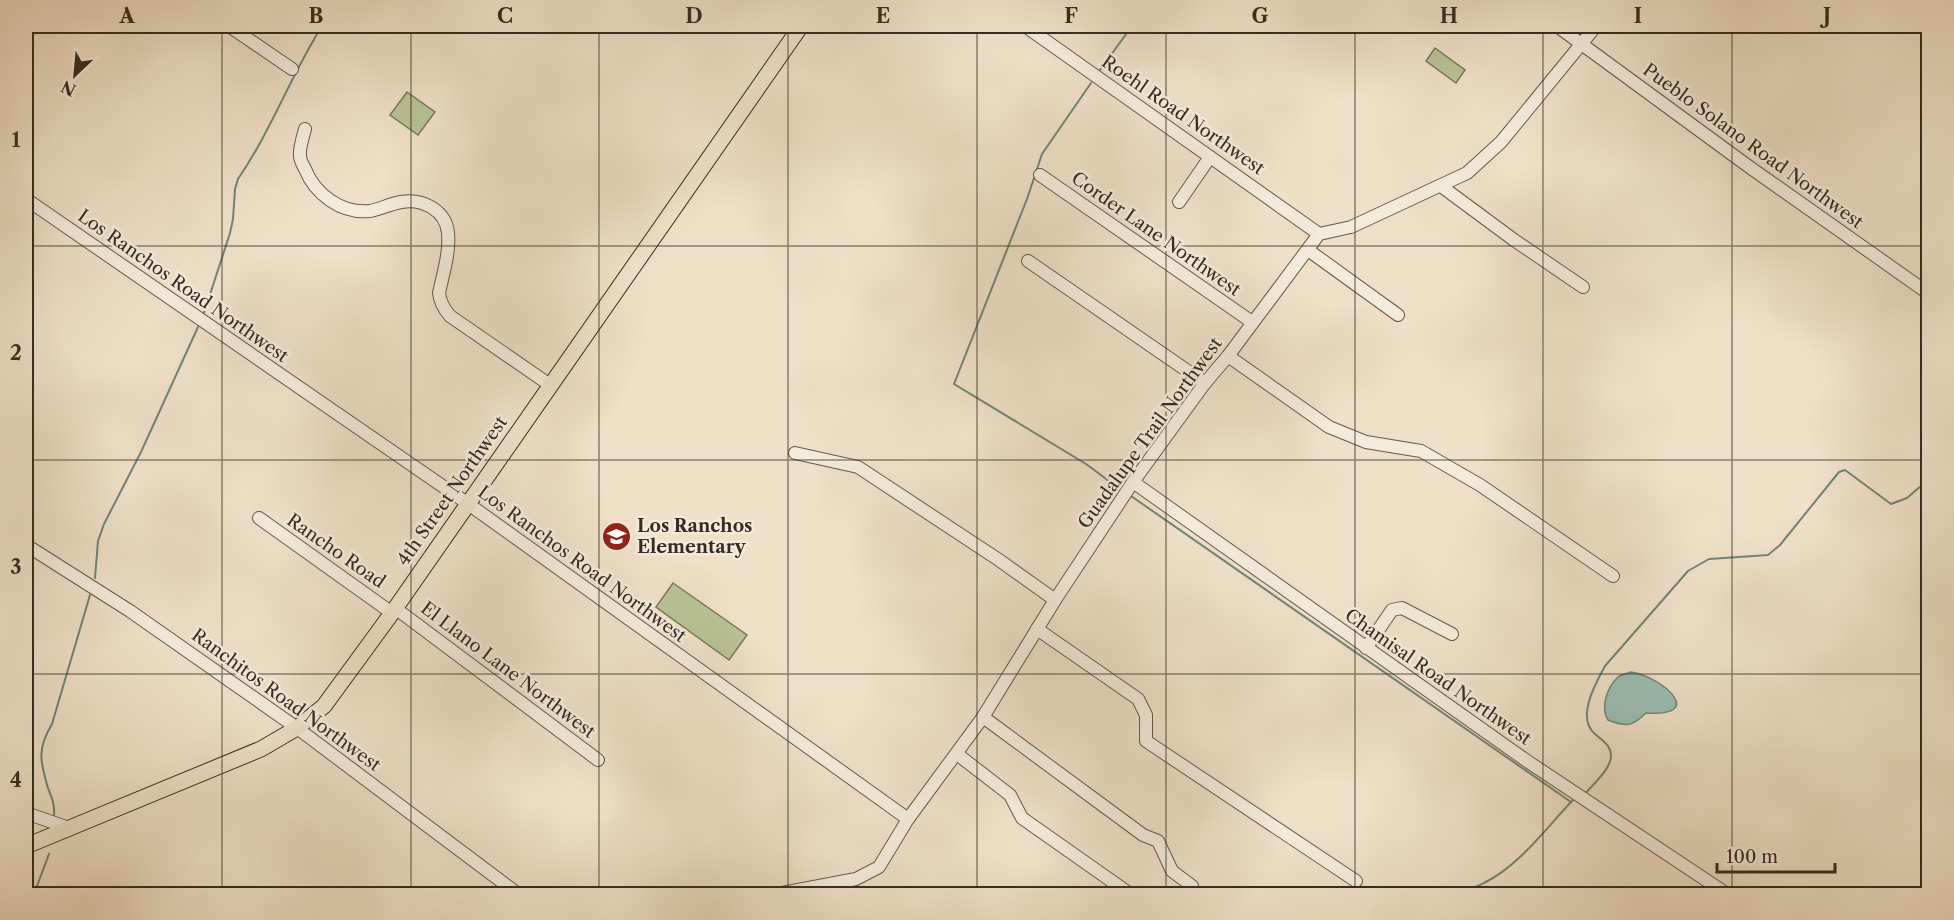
<svg xmlns="http://www.w3.org/2000/svg" width="1954" height="920" font-family="'Libre Caslon Text',serif">
  <style>
    .green { fill: #b9c296; stroke: #78775c; stroke-width: 1.5 }
    .water { fill: #9abdb2; stroke: #728378; stroke-width: 1.5 }
    .lines { fill: none; stroke-linecap: round; stroke-linejoin: round }
    .stream { stroke: #728378; stroke-width: 2 }
    .minor-casing { stroke: #64594a; stroke-width: 14 }
    .major-casing { stroke: #362c21; stroke-width: 17 }
    .minor { stroke: #f5ebdb; stroke-width: 12 }
    .major { stroke: #efe0c7; stroke-width: 15 }
    .grid { fill: none; stroke: #362c21; stroke-width: 1.5; stroke-opacity: 0.55 }
    .labels { text-anchor: middle; stroke-width: 5; stroke-linejoin: round; paint-order: stroke }
    .street-label { font-size: 18px; fill: #362c21; stroke: #f5ebdb }
    .poi-label { font-size: 18px; font-weight: bold; fill: #362c21; stroke: #f5ebdb; text-anchor: start }
    .neatline { fill: none; stroke: #362c21; stroke-width: 2 }
    .grid-label { font-size: 20px; text-anchor: middle; font-weight: bold; fill: #362c21 }
  </style>
  <rect width="100%" height="100%" fill="#efe0c7"/>
  <filter id="stains"><feTurbulence type="fractalNoise" baseFrequency=".00333" numOctaves="4"/><feColorMatrix values="0 0 0 0 .2 0 0 0 0 .09 0 0 0 0 .02 0 0 0 .5 -.17"/></filter>
  <radialGradient id="worn" r=".72"><stop offset=".6" stop-color="#630" stop-opacity="0"/><stop offset="1" stop-color="#630" stop-opacity=".3"/></radialGradient>
  <g class="green">
    <polygon points="1435,48 1465,70 1456,83 1426,61"/>
    <polygon points="407,92 435,112 418,135 390,115"/>
    <polygon points="673,583 747,635 729,660 656,607"/>
  </g>
  <path class="water" d="M1631,672C1663,677 1707,717 1646,713C1632,727 1626,727 1608,720C1600,708 1607,688 1617,678C1621,674 1626,674 1631,672Z"/>
  <g class="lines">
    <g class="stream">
      <polyline points="1100,70 1132,26"/>
      <polyline points="1091,83 1042,154 1027,199 954,384 1086,464 1117,487"/>
      <path d="M204,313L230,233L233,219L235,189L238,179C271,131 291,75 322,26"/>
      <polyline points="1131,496 1571,802"/>
      <polyline points="95,578 98,541 104,524 141,452 198,327"/>
      <path d="M1585,794C1593,784 1611,769 1611,756C1611,745 1602,740 1595,734C1576,718 1595,684 1605,666L1688,571L1709,559L1768,555L1780,545L1839,472L1845,470L1891,504L1907,498L1928,480"/>
      <path d="M54,816C55,805 52,798 48,788C40,761 37,749 52,724L90,595"/>
      <polyline points="34,894 49,854"/>
      <path d="M1453,894C1463,891 1475,888 1484,883C1520,865 1546,828 1573,800"/>
    </g>
    <defs>
      <g id="minor">
        <polyline points="229,26 292,69"/>
        <polyline points="1025,26 1319,234"/>
        <polyline points="1557,26 1748,166 1928,293"/>
        <path d="M305,129C303,137 299,148 300,156C300,160 303,165 305,169C315,194 341,214 370,211C380,209 390,204 401,202C422,198 446,210 448,233C450,252 443,274 439,293C440,302 444,309 450,316L550,385"/>
        <polyline points="1040,175 1252,322"/>
        <polyline points="1441,186 1514,240 1583,287"/>
        <polyline points="26,199 467,503 908,819"/>
        <polyline points="1179,202 1210,157"/>
        <polyline points="1308,250 1398,315"/>
        <polyline points="1028,261 1205,383"/>
        <polyline points="1228,356 1329,427 1366,442 1421,451 1480,485 1613,576"/>
        <polyline points="795,453 858,467 999,560 1055,600"/>
        <polyline points="1133,482 1527,761 1727,894"/>
        <polyline points="259,518 392,613"/>
        <polyline points="26,545 130,611 297,728 518,894"/>
        <polyline points="395,608 598,760"/>
        <polyline points="1037,629 1138,699 1146,715 1146,741 1356,881"/>
        <polyline points="1366,648 1392,610 1402,608 1452,634"/>
        <polyline points="983,717 1143,835 1158,841 1172,871 1192,886"/>
        <polyline points="957,754 1010,795 1022,818 1130,894"/>
        <polyline points="26,813 69,828"/>
        <polyline points="777,894 856,879 879,867 908,819 983,717 1055,600 1133,482 1205,383 1228,356 1319,234 1351,227 1467,173 1501,142 1596,26"/>
      </g>
      <polyline id="major" points="26,846 261,749 297,728 324,706 392,613 801,26"/>
    </defs>
    <use href="#minor" class="minor-casing"/>
    <use href="#major" class="major-casing"/>
    <use href="#minor" class="minor"/>
    <use href="#major" class="major"/>
  </g>
  <path class="grid" d="M222,26V894M411,26V894M599,26V894M788,26V894M977,26V894M1166,26V894M1355,26V894M1543,26V894M1732,26V894M26,246H1928M26,460H1928M26,674H1928"/>
  <defs>
    <symbol id="school-disc" viewBox="-11 -11 22 22"><circle r="9.5" fill="#8f2418" stroke="#f5ebdb"/><path d="M0-5L7-2L0 1L-7-2ZM-4 1L0 2.5L4 1V4Q0 6-4 4Z" fill="#fff"/></symbol>
  </defs>
  <g fill-rule="evenodd">
    <use href="#school-disc" x="600" y="520" width="33" height="33"/>
  </g>
  <g class="labels">
    <g class="street-label">
      <text transform="translate(1183 115) rotate(35)" y="6">Roehl Road Northwest</text>
      <text transform="translate(1753 146) rotate(36)" y="6">Pueblo Solano Road Northwest</text>
      <text transform="translate(1156 234) rotate(35)" y="6">Corder Lane Northwest</text>
      <text transform="translate(183 286) rotate(35)" y="6">Los Ranchos Road Northwest</text>
      <text transform="translate(1150 433) rotate(-54)" y="6">Guadalupe Trail Northwest</text>
      <text transform="translate(452 491) rotate(-55)" y="6">4th Street Northwest</text>
      <text transform="translate(336 551) rotate(35)" y="6">Rancho Road</text>
      <text transform="translate(582 564) rotate(36)" y="6">Los Ranchos Road Northwest</text>
      <text transform="translate(508 670) rotate(37)" y="6">El Llano Lane Northwest</text>
      <text transform="translate(1438 677) rotate(35)" y="6">Chamisal Road Northwest</text>
      <text transform="translate(286 700) rotate(36)" y="6">Ranchitos Road Northwest</text>
    </g>
    <g class="poi-label">
      <text x="637" y="532">Los Ranchos<tspan x="637" dy="21">Elementary</tspan></text>
    </g>
  </g>
  <rect width="1954" height="920" fill="none" stroke="#efe0c7" stroke-width="66"/>
  <g transform="translate(75 75) rotate(206)" stroke="#f5ebdb" stroke-width="4.5" paint-order="stroke">
  <path d="M0-4.5L10 22L0 15L-10 22Z" fill="#362c21"/>
  <text y="-9" font-size="16" font-weight="bold" text-anchor="middle" fill="#362c21">N</text>
  </g>
  <path d="M1717 863v9h118v-9" fill="none" stroke="#362c21" stroke-width="3"/>
  <text x="1726" y="863" font-size="18" fill="#362c21" stroke="#f5ebdb" stroke-width="4.5" paint-order="stroke">100 m</text>
  <rect x="33" y="33" width="1888" height="854" class="neatline"/>
  <g class="grid-label">
    <text x="127" y="23">A</text>
    <text x="316" y="23">B</text>
    <text x="505" y="23">C</text>
    <text x="694" y="23">D</text>
    <text x="883" y="23">E</text>
    <text x="1071" y="23">F</text>
    <text x="1260" y="23">G</text>
    <text x="1449" y="23">H</text>
    <text x="1638" y="23">I</text>
    <text x="1827" y="23">J</text>
    <text x="16" y="147">1</text>
    <text x="16" y="360">2</text>
    <text x="16" y="574">3</text>
    <text x="16" y="787">4</text>
  </g>
  <rect width="100%" height="100%" filter="url(#stains)"/>
  <rect width="100%" height="100%" fill="url(#worn)"/>
</svg>
